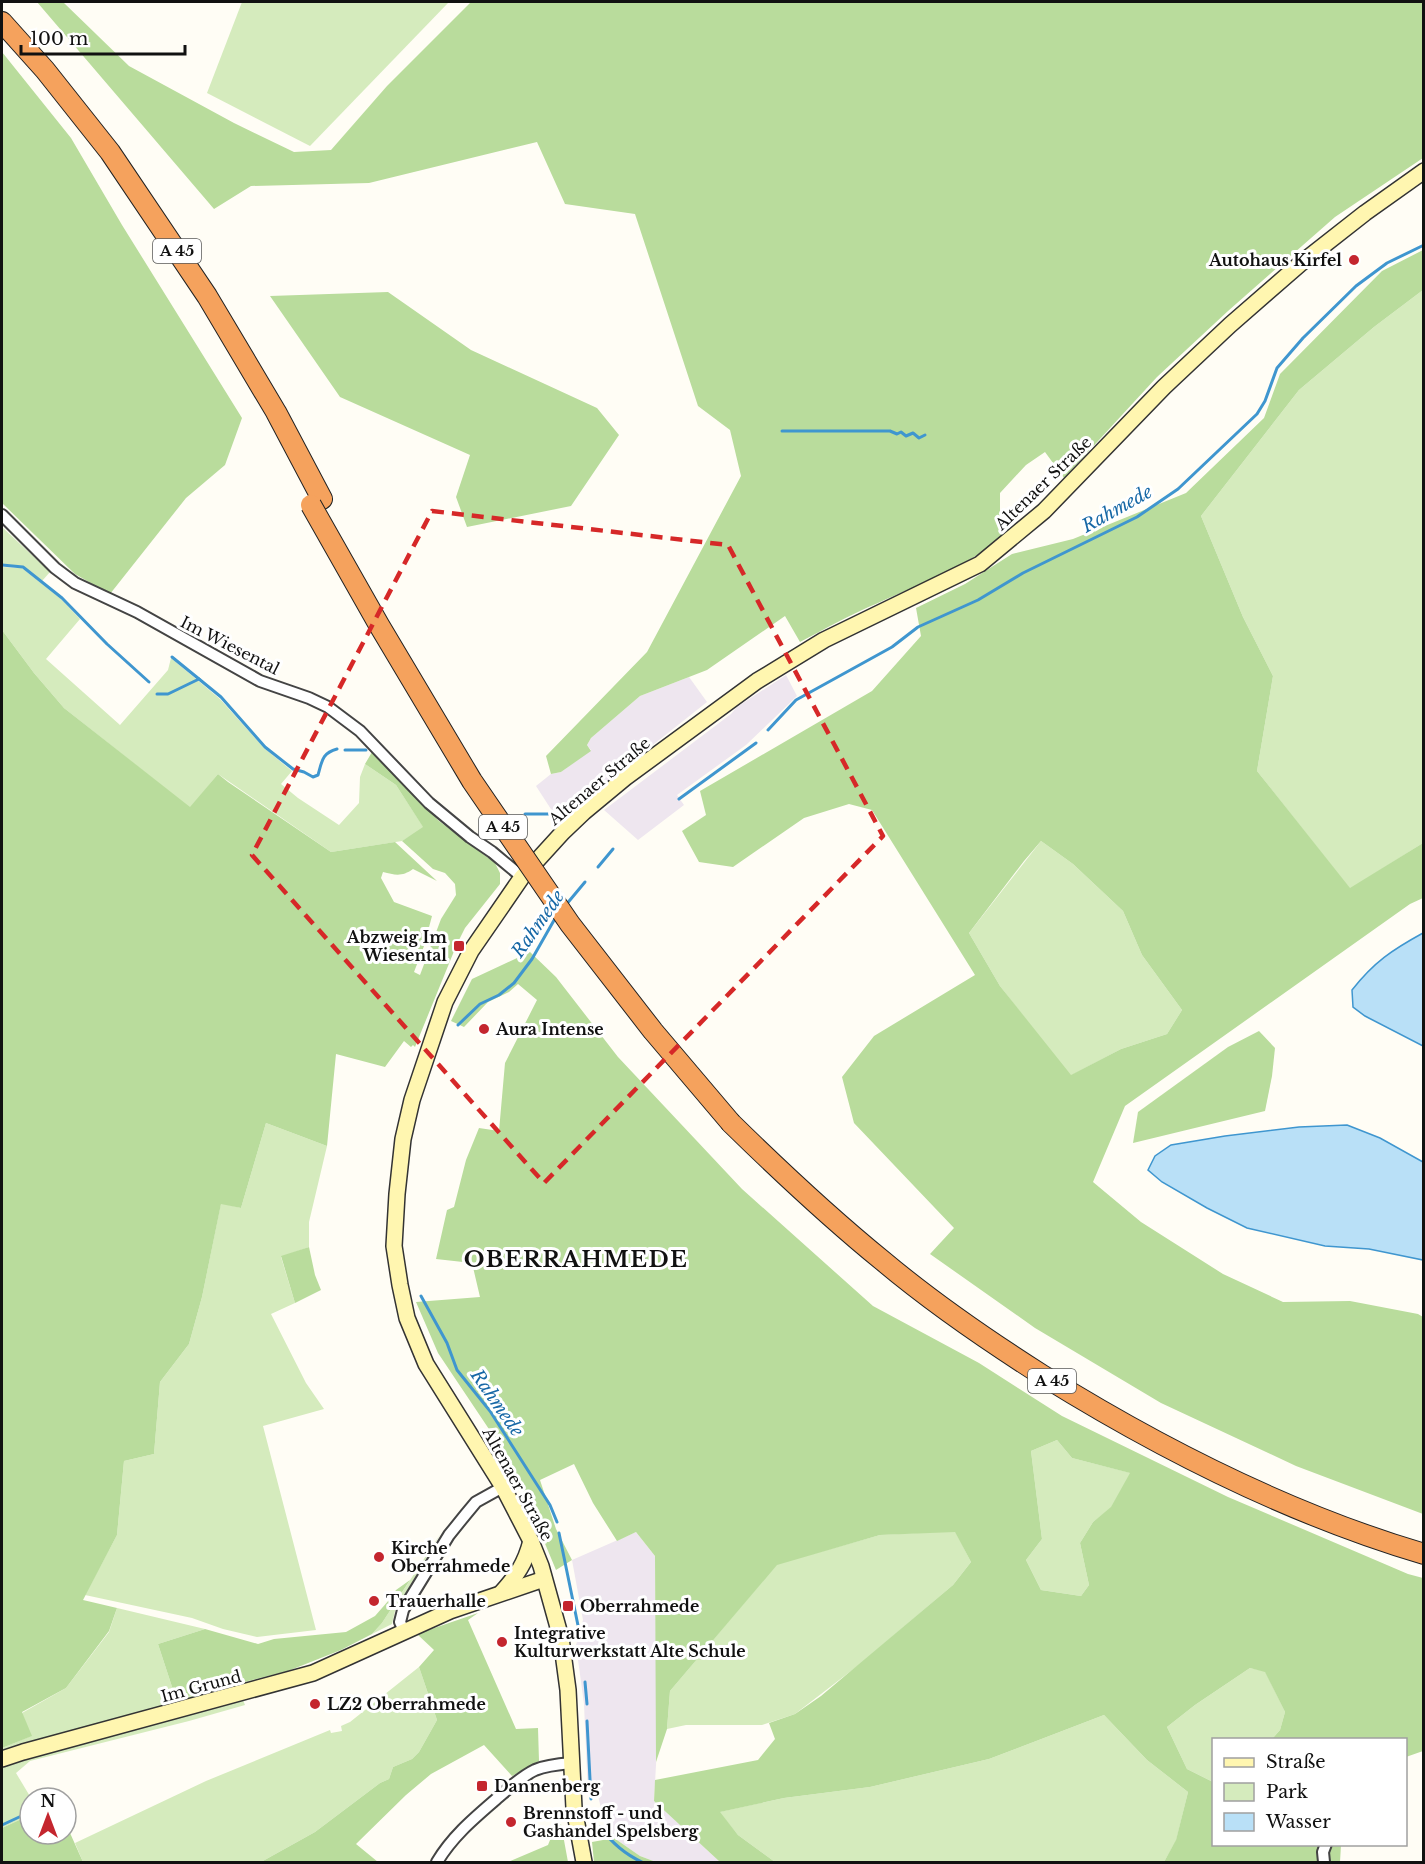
<svg xmlns="http://www.w3.org/2000/svg" width="1425" height="1864" font-family="'Libre Baskerville',serif">
  <style>
    .industrial { fill: #eee6ef }
    .green { fill: #d5ebbd }
    .forest { fill: #b9dc9c; fill-rule: evenodd }
    .water { fill: #b9e0f7; stroke: #3f96cf; stroke-width: 1.5 }
    .lines { fill: none; stroke-linecap: round; stroke-linejoin: round }
    .stream { stroke: #3f96cf; stroke-width: 3 }
    .minor-casing { stroke: #444; stroke-width: 14 }
    .secondary-casing { stroke: #333; stroke-width: 18 }
    .motorway-casing { stroke: #222; stroke-width: 22 }
    .minor { stroke: #fff; stroke-width: 10 }
    .secondary { stroke: #fff6b0; stroke-width: 15 }
    .motorway { stroke: #f5a25d; stroke-width: 20 }
    .motorway-bridge-casing { stroke: #222; stroke-width: 22; stroke-linecap: butt }
    .motorway-bridge { stroke: #f5a25d; stroke-width: 20 }
    .marked { fill: none; stroke: #d62828; stroke-width: 4.5; stroke-dasharray: 12 8; stroke-linejoin: round }
    .poi-dot { fill: #c4262e; stroke: #fff; stroke-width: 2 }
    .labels { text-anchor: middle; stroke-width: 6; stroke-linejoin: round; paint-order: stroke }
    .shield { fill: #fff; stroke: #585858; stroke-width: 1.5 }
    .shield-label { font-size: 15px; font-weight: bold; fill: #111 }
    .poi-label { font-size: 16px; font-weight: bold; fill: #111; stroke: #fff; text-anchor: start }
    .street-label { font-size: 16px; fill: #111; stroke: #fff }
    .water-label { font-size: 18px; font-style: italic; fill: #1768a6; stroke: #fff }
    .district-label { font-size: 22px; font-weight: bold; letter-spacing: 1.5px; fill: #111; stroke: #fff }
  </style>
  <rect width="100%" height="100%" fill="#fffdf5"/>
  <g class="industrial">
    <polygon points="786,675 797,696 746,745 677,795 684,805 638,840 604,810 731,714 737,707"/>
    <polygon points="689,677 707,702 558,820 536,786 551,774 561,772 591,750 587,745 591,738 640,696"/>
    <polygon points="636,1532 655,1556 657,1747 654,1801 720,1862 656,1862 640,1856 614,1838 604,1820 598,1796 588,1796 584,1704 576,1645 583,1620 572,1560"/>
  </g>
  <g class="green">
    <polygon points="242,2 449,2 310,146 207,93"/>
    <polygon points="1423,290 1423,843 1350,889 1257,771 1273,676 1243,617 1201,516 1299,390 1374,327"/>
    <polygon points="2,527 50,572 42,581 23,566 2,564"/>
    <polygon points="2,567 22,568 61,599 80,619 46,659 120,725 168,670 171,658 220,699 264,748 292,771 281,784 298,798 339,825 359,803 360,777 365,764 396,785 424,828 402,841 331,852 218,774 190,808 64,708 34,673 2,630"/>
    <polygon points="1041,841 1073,864 1123,911 1142,955 1182,1010 1167,1034 1121,1049 1070,1076 1000,986 969,933"/>
    <polygon points="266,1123 327,1146 309,1222 309,1247 281,1257 295,1303 271,1314 306,1383 324,1409 263,1426 316,1630 257,1637 223,1629 192,1618 85,1595 117,1535 124,1461 154,1454 160,1382 189,1344 202,1297 221,1203 241,1208"/>
    <polygon points="1057,1440 1072,1458 1131,1473 1111,1508 1093,1522 1080,1543 1089,1585 1081,1596 1041,1590 1026,1560 1042,1539 1031,1451"/>
    <polygon points="955,1531 971,1562 953,1585 860,1664 795,1714 762,1725 686,1725 667,1729 670,1691 777,1564 880,1535"/>
    <polygon points="441,1533 395,1611 392,1624 372,1634 382,1623"/>
    <polygon points="117,1608 205,1629 158,1644 176,1699 288,1671 221,1692 2,1750 2,1748 31,1736 22,1713 66,1688 109,1632"/>
    <polygon points="419,1667 437,1720 419,1752 412,1759 393,1767 389,1779 380,1783 315,1832 261,1862 83,1862 75,1843 206,1781 330,1730 331,1733 342,1731 341,1726 350,1722"/>
    <polygon points="1250,1668 1265,1671 1285,1712 1280,1730 1272,1739 1214,1740 1213,1782 1187,1769 1167,1727 1195,1705"/>
    <polygon points="243,1700 245,1705 189,1721 30,1761 16,1773 31,1798 30,1798 30,1815 2,1828 2,1765"/>
    <polygon points="1104,1715 1147,1760 1188,1792 1176,1841 1164,1862 775,1862 738,1835 719,1812 784,1798 870,1787 989,1759"/>
  </g>
  <g class="forest">
    <path d="M37,2H63L129,66L234,123L294,152L331,150L387,86L471,2H1423V158L1335,217L1228,311L1157,377L1064,478L1045,452L1026,465L1000,493V512L1010,530C972,565 924,582 878,603C851,614 825,629 800,642L785,616L707,670L640,696L591,738L587,745L591,751L561,772L551,774L546,756L647,652L741,476L730,430L698,406L635,214L565,204L537,142L369,183L251,186L214,209Z"/>
    <polygon points="2,52 71,138 122,225 242,418 225,465 186,498 110,594 75,574 2,503"/>
    <path d="M1423,250V290L1374,327L1299,390L1201,516L1243,617L1273,676L1257,771L1350,888L1423,843V898L1410,904L1125,1106L1093,1182L1141,1222L1223,1274L1283,1302L1350,1301L1418,1314L1423,1317V1514L1296,1466L1161,1403L1035,1328L930,1254L954,1228L854,1123L842,1077L874,1036L975,975L872,810L849,804L804,818L733,867L699,862L682,831L706,815L700,791L872,691L921,636L916,608L965,584L1012,554L1073,539L1186,493L1264,418L1280,374L1382,271ZM1041,841L1073,864L1123,911L1142,955L1182,1010L1167,1034L1121,1049L1071,1075L1000,986L969,933L1024,861Z"/>
    <polygon points="388,292 471,350 597,408 619,435 571,506 467,527 456,497 470,455 340,397 270,296"/>
    <path d="M2,630L34,673L64,708L190,807L218,774L228,782L331,852L395,842L437,881L413,869C402,877 395,875 383,872L381,878L394,902L432,916L424,946L414,972L420,975L441,919L456,895L455,884L445,873L433,869L402,841L423,827L396,785L365,764L372,752L439,821L495,863L500,873V884L465,928L457,944L415,1047L413,1045L411,1047L404,1041L385,1067L336,1054L327,1146L266,1123L241,1208L221,1204L202,1297L189,1344L160,1382L154,1454L124,1461L117,1535L83,1600L117,1608L109,1631L66,1688L22,1712L32,1736L2,1748Z"/>
    <path d="M530,952L556,977L618,1057L742,1189L873,1306L979,1363L1062,1416L1228,1497L1408,1574L1423,1578V1751L1406,1757V1740L1272,1739L1280,1730L1285,1712L1265,1672L1250,1668L1195,1705L1167,1727L1187,1769L1213,1782L1214,1844L1341,1845L1340,1862H1164L1176,1840L1188,1792L1147,1760L1104,1715L989,1759L870,1787L784,1798L720,1812L738,1835L775,1862H720L654,1801L655,1780L758,1760L775,1739L769,1723L795,1714L821,1696L953,1585L971,1562L955,1532L880,1535L777,1565L670,1691L667,1729L656,1762L655,1556L636,1532L617,1541L593,1503L574,1464L540,1480L556,1529L572,1560L556,1570L511,1462L438,1353L416,1302L480,1297L472,1263L436,1259L447,1210L454,1207L466,1160L479,1128L499,1131L505,1063L537,1000L518,984L509,992L488,1002L464,1027L451,1021L472,979ZM1057,1440L1072,1458L1130,1473L1111,1507L1093,1522L1080,1543L1089,1585L1081,1596L1041,1590L1026,1560L1042,1539L1031,1451Z"/>
    <polygon points="1259,1031 1275,1048 1272,1076 1265,1111 1133,1143 1138,1112 1228,1047"/>
    <polygon points="309,1247 315,1275 321,1290 295,1303 281,1256"/>
    <polygon points="410,1580 382,1623 372,1634 341,1650 288,1671 176,1699 158,1644 205,1629 258,1644 274,1639 346,1632 375,1616 389,1600 396,1590"/>
    <polygon points="478,1613 468,1620 516,1729 538,1728 539,1761 512,1776 484,1745 431,1774 406,1795 356,1844 378,1862 261,1862 315,1832 380,1783 389,1779 393,1767 412,1759 419,1752 437,1720 419,1667 434,1650 417,1634"/>
    <polygon points="30,1815 30,1834 66,1834 66,1824 83,1862 2,1862 2,1828"/>
    <polygon points="561,1824 568,1862 508,1862 548,1845 556,1825"/>
    <polygon points="614,1838 640,1856 656,1862 594,1862 592,1842"/>
  </g>
  <g class="water">
    <path d="M1423,933V1046L1365,1016L1353,1007L1352,990C1374,962 1392,950 1423,933Z"/>
    <polygon points="1347,1125 1380,1138 1423,1162 1423,1260 1369,1249 1325,1246 1247,1228 1207,1208 1162,1182 1148,1170 1155,1156 1171,1145 1225,1136 1299,1127"/>
  </g>
  <g class="lines">
    <g class="stream">
      <polyline points="782,431 890,431 897,434 901,432 906,436 913,433 919,438 925,435"/>
      <polyline points="2,565 23,567 62,598 107,644 149,682"/>
      <polyline points="172,657 199,679"/>
      <path d="M157,694H168L199,679L221,697L265,747L293,769L304,772L313,777L318,775C322,761 322,753 337,749"/>
      <polyline points="768,730 796,700 892,647 918,627 978,600 1023,573 1137,517 1178,489 1257,414 1265,401 1277,368 1303,338 1356,286 1387,263 1424,245"/>
      <polyline points="345,750 366,750"/>
      <polyline points="679,799 756,743"/>
      <polyline points="525,814 563,814"/>
      <polyline points="598,867 613,849"/>
      <polyline points="565,906 585,882"/>
      <polyline points="458,1025 480,1004 499,995 514,983 532,959 557,915"/>
      <polyline points="421,1296 447,1343 457,1370 490,1411 550,1505 557,1522"/>
      <polyline points="559,1533 581,1640"/>
      <polyline points="585,1682 587,1704"/>
      <polyline points="587,1721 591,1799"/>
      <polyline points="50,1798 52,1793"/>
      <polyline points="2,1825 30,1812"/>
      <path d="M600,1827C612,1843 624,1854 642,1862"/>
    </g>
    <defs>
      <g id="minor">
        <polyline points="2,515 55,568 75,583 137,612 260,681 309,698 328,707 360,731 429,803 470,837 492,852 522,877"/>
        <polyline points="404,1631 400,1622 403,1610 449,1535 466,1514 476,1502 503,1487"/>
        <path d="M437,1862C452,1837 472,1820 494,1801C507,1790 520,1777 535,1770C547,1765 560,1764 572,1763"/>
        <polyline points="1324,1862 1323,1852 1326,1844"/>
      </g>
      <g id="secondary">
        <path d="M502,1592C517,1575 525,1564 531,1541"/>
        <polyline points="2,1759 23,1752 313,1673 450,1611 544,1579"/>
        <polyline points="584,1862 574,1808 568,1690 561,1638 541,1566 531,1541 503,1487 426,1364 407,1318 400,1285 394,1246 397,1194 403,1139 412,1100 445,1002 471,951 522,877 563,832 584,812 625,778 757,681 824,640 980,564 1044,511 1164,387 1230,325 1300,264 1365,213 1424,171"/>
      </g>
      <g id="motorway">
        <polyline points="2,22 45,70 110,152 207,296 276,412 322,499"/>
        <path d="M731,1123C780,1171 830,1218 883,1261C933,1303 987,1340 1042,1375C1161,1449 1289,1514 1424,1554"/>
      </g>
    </defs>
    <use href="#minor" class="minor-casing"/>
    <use href="#secondary" class="secondary-casing"/>
    <use href="#motorway" class="motorway-casing"/>
    <use href="#minor" class="minor"/>
    <use href="#secondary" class="secondary"/>
    <use href="#motorway" class="motorway"/>
    <defs>
      <polyline id="motorway-bridge" points="311,505 379,625 472,781 570,924 653,1031 731,1123"/>
    </defs>
    <use href="#motorway-bridge" class="motorway-bridge-casing"/>
    <use href="#motorway-bridge" class="motorway-bridge"/>
  </g>
  <path class="marked" d="M432,511L728,545L883,836L544,1183L252,855Z"/>
  <g class="poi-dot">
    <circle cx="1354" cy="260" r="6"/>
    <rect x="453" y="940" width="12" height="12" rx="3"/>
    <circle cx="484" cy="1029" r="6"/>
    <circle cx="379" cy="1557" r="6"/>
    <circle cx="374" cy="1601" r="6"/>
    <rect x="562" y="1600" width="12" height="12" rx="3"/>
    <circle cx="502" cy="1642" r="6"/>
    <circle cx="315" cy="1704" r="6"/>
    <rect x="476" y="1780" width="12" height="12" rx="3"/>
    <circle cx="511" cy="1822" r="6"/>
  </g>
  <g class="labels">
    <g class="shield">
      <rect x="153" y="239" width="48" height="24" rx="4.5"/>
      <rect x="479" y="815" width="48" height="24" rx="4.5"/>
      <rect x="1028" y="1369" width="48" height="24" rx="4.5"/>
    </g>
    <g class="shield-label">
      <text x="177" y="256">A 45</text>
      <text x="503" y="832">A 45</text>
      <text x="1052" y="1386">A 45</text>
    </g>
    <g class="poi-label">
      <text x="1342" y="266" text-anchor="end">Autohaus Kirfel</text>
      <text x="447" y="943" text-anchor="end">Abzweig Im<tspan x="447" dy="18">Wiesental</tspan></text>
      <text x="496" y="1035">Aura Intense</text>
      <text x="391" y="1554">Kirche<tspan x="391" dy="18">Oberrahmede</tspan></text>
      <text x="386" y="1607">Trauerhalle</text>
      <text x="580" y="1612">Oberrahmede</text>
      <text x="514" y="1639">Integrative<tspan x="514" dy="18">Kulturwerkstatt Alte Schule</tspan></text>
      <text x="327" y="1710">LZ2 Oberrahmede</text>
      <text x="494" y="1792">Dannenberg</text>
      <text x="523" y="1819">Brennstoff - und<tspan x="523" dy="18">Gashandel Spelsberg</tspan></text>
    </g>
    <g class="street-label">
      <text transform="translate(1043 483) rotate(-44)" y="6">Altenaer Straße</text>
      <text transform="translate(230 645) rotate(27)" y="6">Im Wiesental</text>
      <text transform="translate(599 781) rotate(-40)" y="6">Altenaer Straße</text>
      <text transform="translate(518 1484) rotate(61)" y="6">Altenaer Straße</text>
      <text transform="translate(201 1686) rotate(-15)" y="6">Im Grund</text>
    </g>
    <g class="water-label">
      <text transform="translate(1117 509) rotate(-29)" y="6">Rahmede</text>
      <text transform="translate(538 924) rotate(-55)" y="6">Rahmede</text>
      <text transform="translate(497 1403) rotate(55)" y="6">Rahmede</text>
    </g>
    <g class="district-label">
      <text x="576" y="1267">OBERRAHMEDE</text>
    </g>
  </g>
  <rect width="1425" height="1864" fill="none" stroke="#111111" stroke-width="6"/>
  <rect x="1212" y="1738" width="195" height="108" fill="#ffffff" stroke="#a0a0a0" stroke-width="1.5"/>
  <rect x="1224" y="1758" width="30" height="9" fill="#fff6b0" stroke="#a0a0a0" stroke-width="1.5"/>
  <text x="1266" y="1768" font-size="18" fill="#111111">Straße</text>
  <rect x="1224" y="1783" width="30" height="18" fill="#d5ebbd" stroke="#a0a0a0" stroke-width="1.5"/>
  <text x="1266" y="1798" font-size="18" fill="#111111">Park</text>
  <rect x="1224" y="1813" width="30" height="18" fill="#b9e0f7" stroke="#a0a0a0" stroke-width="1.5"/>
  <text x="1266" y="1828" font-size="18" fill="#111111">Wasser</text>
  <g transform="translate(48 1816)"><circle r="28" fill="#ffffff" stroke="#a0a0a0" stroke-width="1.5"/>
  <path d="M0-4.5L10 22L0 15L-10 22Z" fill="#c4262e"/>
  <text y="-9" font-size="16" font-weight="bold" text-anchor="middle" fill="#111111">N</text>
  </g>
  <path d="M21 45v9h164v-9" fill="none" stroke="#111111" stroke-width="3"/>
  <text x="30" y="45" font-size="18" fill="#111111" stroke="#ffffff" stroke-width="4.5" paint-order="stroke">100 m</text>
</svg>
